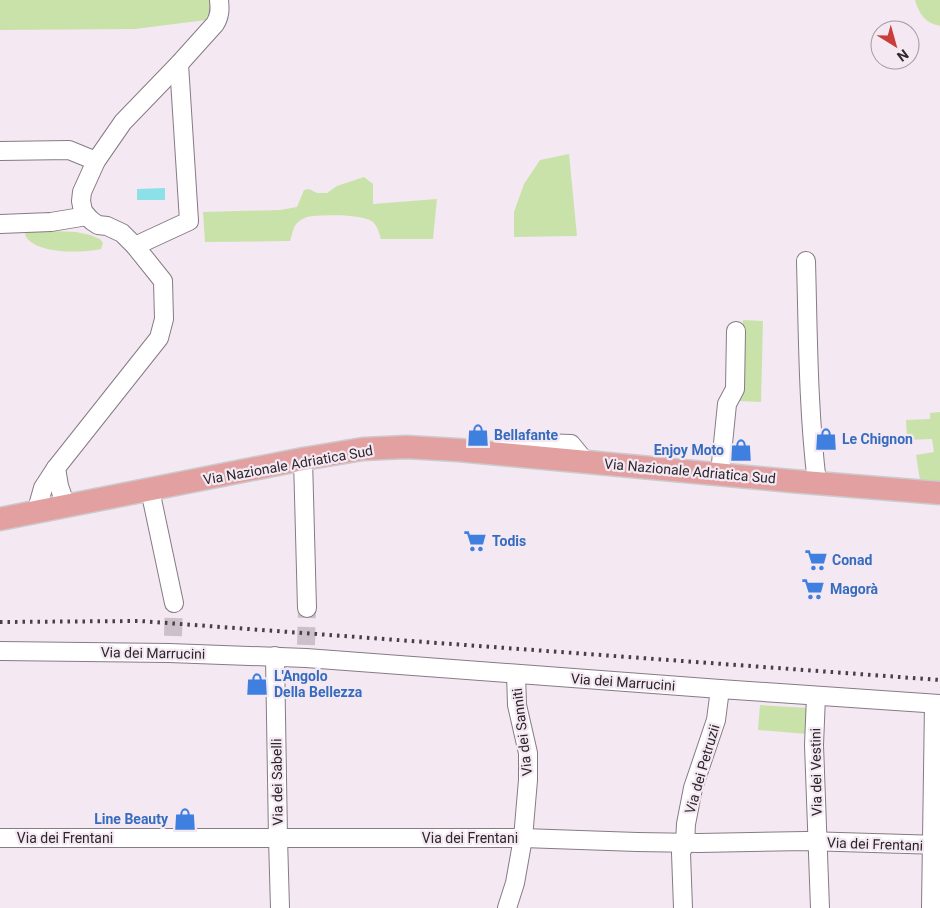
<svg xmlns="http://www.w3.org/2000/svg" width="940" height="908" font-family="Roboto,sans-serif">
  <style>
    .green { fill: #c9e2aa }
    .water { fill: #8ce1e9 }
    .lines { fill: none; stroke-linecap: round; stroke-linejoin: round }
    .minor-tunnel { stroke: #ccc1cb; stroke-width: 18; stroke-dasharray: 18 9; stroke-linecap: butt }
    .minor-casing { stroke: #867b85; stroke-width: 20 }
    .major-casing { stroke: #cccbcc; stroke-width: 25 }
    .minor { stroke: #fff; stroke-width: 18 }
    .major { stroke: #e2a0a1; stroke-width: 22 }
    .rail { stroke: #464045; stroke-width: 4; stroke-dasharray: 2.5 5; stroke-linecap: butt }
    .labels { text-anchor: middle; stroke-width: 4.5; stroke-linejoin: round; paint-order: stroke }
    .shop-label { font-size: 14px; font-weight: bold; fill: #366cbe; stroke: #f4e8f3; text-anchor: start }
    .street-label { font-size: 14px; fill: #2c272b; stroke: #f4e8f3 }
  </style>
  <rect width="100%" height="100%" fill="#f4e8f3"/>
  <g class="green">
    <polygon points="0,0 210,0 210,10 206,20 135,29 0,30"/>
    <path d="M915,0H940V26C925,23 919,14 915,0Z"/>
    <polygon points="569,154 577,236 514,237 514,212 524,184 540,160"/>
    <path d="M364,177L373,184V204L437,199L433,239H381C379,233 378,227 373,222C365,214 319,214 307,217C304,218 300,220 297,223C293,227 292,235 290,241L205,242L203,212L280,210L297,207L304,190L309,189L317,193H327L337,186Z"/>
    <path d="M30,230L76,232L90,235L100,239L103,243L101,249C83,253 35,255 25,235L26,232Z"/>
    <polygon points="743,320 763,321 761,402 739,401"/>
    <polygon points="940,412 940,482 920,480 916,455 934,452 932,439 907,440 906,420 930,419 930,413"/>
    <polygon points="760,705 808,708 807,734 758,730"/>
  </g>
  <polygon class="water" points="165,188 165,200 137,200 137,189"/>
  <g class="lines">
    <g class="minor-tunnel">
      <polyline points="173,636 174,603"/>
      <polyline points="306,645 307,608"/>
    </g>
    <defs>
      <g id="minor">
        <polyline points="0,151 69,150 96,161"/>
        <polyline points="0,224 51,222 87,216"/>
        <polyline points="135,246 189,221 179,64"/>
        <path d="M806,261C808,335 808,409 817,483"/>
        <polyline points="495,453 510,442 571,444 585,461"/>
        <polyline points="303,459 307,608"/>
        <polyline points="56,468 59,486 66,506"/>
        <polyline points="720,473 727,404 735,389 736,331"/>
        <polyline points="150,490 174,603"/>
        <path d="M36,513L43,488L56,468L159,338L164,319L163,281L135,246L122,233L107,226L98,225L92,221L87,216L83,211L81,201L82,192L96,161L123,122L179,64L215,24C220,16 220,9 219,0"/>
        <polyline points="0,651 169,653 306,658 720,689 940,704"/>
        <polyline points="275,656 278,838 280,908"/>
        <polyline points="816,696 814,745 820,908"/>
        <polyline points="0,838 523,838 637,842 699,843 806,841 940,845"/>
        <polyline points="507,908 515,883 523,838 528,780 528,753 517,705 516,674"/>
        <polyline points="683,908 681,853 685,843 686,824 693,788 716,720 720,689"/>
        <polyline points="931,908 934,704"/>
      </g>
      <polyline id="major" points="0,519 303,459 363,449 406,447 458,450 791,481 940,493"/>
    </defs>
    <use href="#minor" class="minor-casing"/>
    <use href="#major" class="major-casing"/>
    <use href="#minor" class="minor"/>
    <use href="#major" class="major"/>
    <polyline class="rail" points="0,622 140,621 940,680"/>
  </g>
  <defs>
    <symbol id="shop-bare" viewBox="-9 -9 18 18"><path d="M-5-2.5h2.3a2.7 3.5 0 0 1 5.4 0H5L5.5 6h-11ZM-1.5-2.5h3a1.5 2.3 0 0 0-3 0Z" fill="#3f7fe0" stroke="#f4e8f3" stroke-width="2.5" paint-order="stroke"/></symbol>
    <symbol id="supermarket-bare" viewBox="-9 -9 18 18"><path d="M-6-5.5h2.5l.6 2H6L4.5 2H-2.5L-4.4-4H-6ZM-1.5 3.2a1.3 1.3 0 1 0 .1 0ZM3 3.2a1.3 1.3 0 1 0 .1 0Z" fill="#3f7fe0" stroke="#f4e8f3" stroke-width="2.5" paint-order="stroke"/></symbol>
  </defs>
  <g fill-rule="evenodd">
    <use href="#shop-bare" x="462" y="419" width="32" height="32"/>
    <use href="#shop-bare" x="810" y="423" width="32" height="32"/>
    <use href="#shop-bare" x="725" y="434" width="32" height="32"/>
    <use href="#supermarket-bare" x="459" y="525" width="32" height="32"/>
    <use href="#supermarket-bare" x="800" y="544" width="32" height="32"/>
    <use href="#supermarket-bare" x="797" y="573" width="32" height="32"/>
    <use href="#shop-bare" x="241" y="668" width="32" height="32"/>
    <use href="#shop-bare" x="169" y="803" width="32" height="32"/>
  </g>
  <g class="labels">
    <g class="shop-label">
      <text x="494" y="440">Bellafante</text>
      <text x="842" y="444">Le Chignon</text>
      <text x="724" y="455" text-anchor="end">Enjoy Moto</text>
      <text x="492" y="546">Todis</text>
      <text x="832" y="565">Conad</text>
      <text x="830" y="594">Magorà</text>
      <text x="274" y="681">L'Angolo<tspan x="274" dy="16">Della Bellezza</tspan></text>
      <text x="168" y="824" text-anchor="end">Line Beauty</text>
    </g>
    <g class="street-label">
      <text transform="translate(288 465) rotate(-10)" y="5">Via Nazionale Adriatica Sud</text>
      <text transform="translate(690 471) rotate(5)" y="5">Via Nazionale Adriatica Sud</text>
      <text transform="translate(153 653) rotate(1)" y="5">Via dei Marrucini</text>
      <text transform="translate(623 682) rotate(4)" y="5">Via dei Marrucini</text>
      <text transform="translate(522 732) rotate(-97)" y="5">Via dei Sanniti</text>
      <text transform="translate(702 769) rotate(-74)" y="5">Via dei Petruzii</text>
      <text transform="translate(816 772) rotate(-91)" y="5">Via dei Vestini</text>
      <text transform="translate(277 782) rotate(-91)" y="5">Via dei Sabelli</text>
      <text x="65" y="843">Via dei Frentani</text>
      <text x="470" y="843">Via dei Frentani</text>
      <text transform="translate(875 844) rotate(2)" y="5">Via dei Frentani</text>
    </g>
  </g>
  <g transform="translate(895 45) rotate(143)"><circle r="24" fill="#f4e8f3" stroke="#a49ba3"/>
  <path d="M0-4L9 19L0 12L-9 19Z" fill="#cb3d3a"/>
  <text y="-8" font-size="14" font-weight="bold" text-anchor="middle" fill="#2c272b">N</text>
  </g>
</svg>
